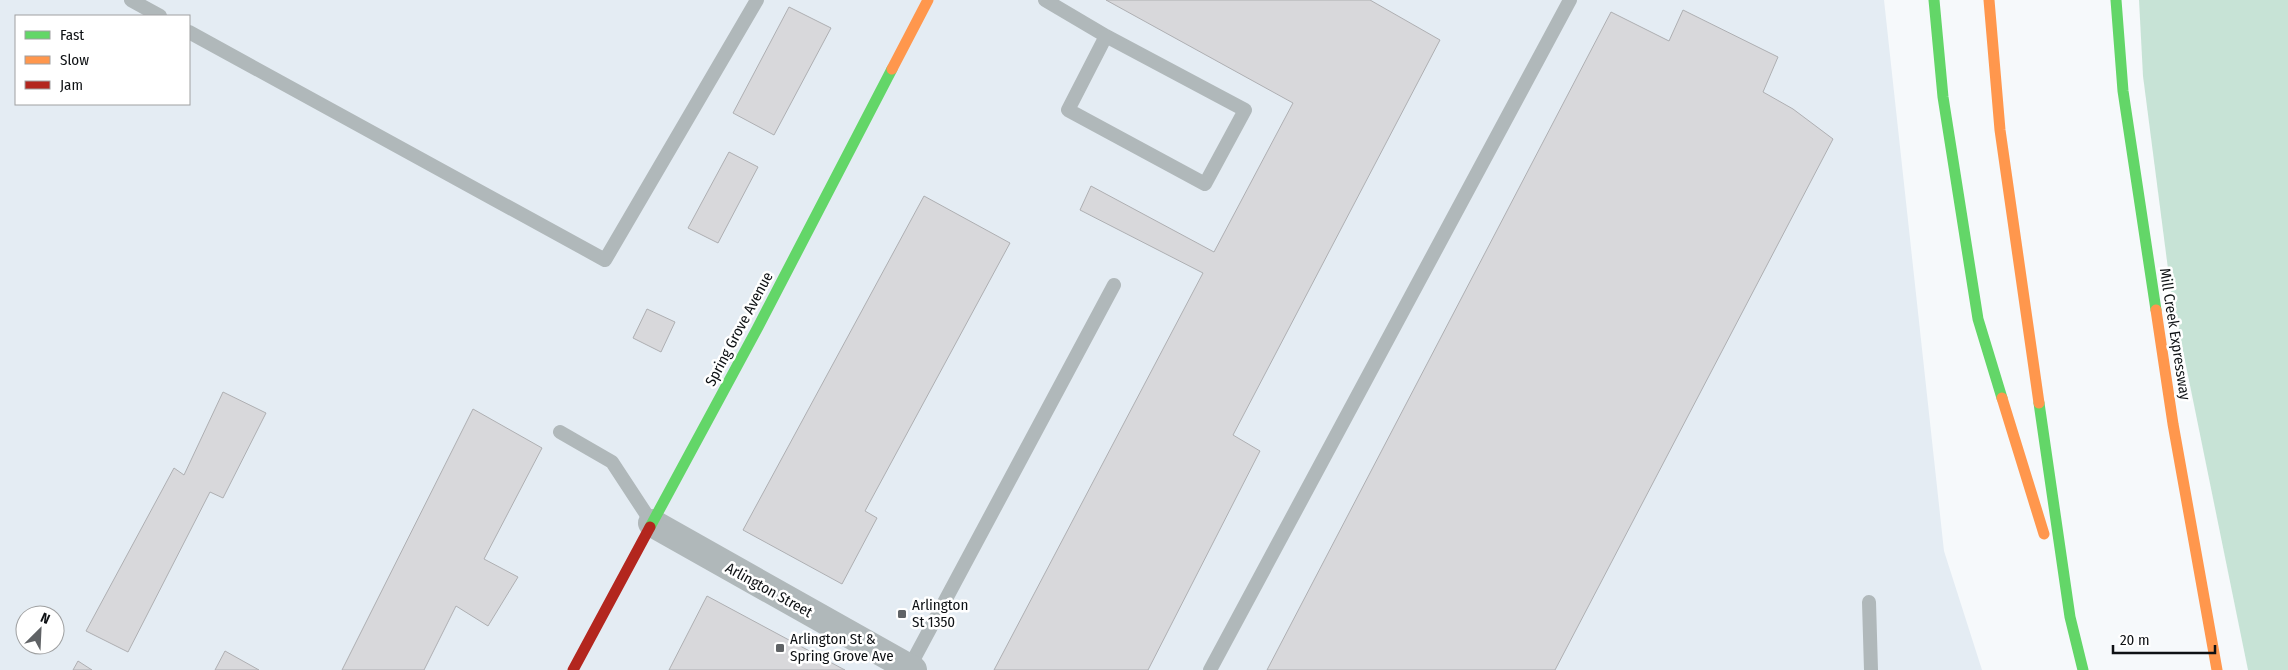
<svg xmlns="http://www.w3.org/2000/svg" width="2288" height="670" font-family="'Fira Sans Condensed',sans-serif">
  <style>
    .built { fill: #e4ecf3; fill-rule: evenodd }
    .green { fill: #c7e3d6 }
    .building { fill: #d8d8db; stroke: #aeafb2 }
    .lines { fill: none; stroke-linecap: round; stroke-linejoin: round }
    .lane { stroke: #b0b8ba; stroke-width: 14 }
    .street { stroke: #b0b8ba; stroke-width: 28 }
    .fast { stroke: #63d668; stroke-width: 11 }
    .slow { stroke: #ff974d; stroke-width: 11 }
    .jam { stroke: #b3261e; stroke-width: 11 }
    .poi-dot { fill: #5f6265; stroke: #fff; stroke-width: 2 }
    .labels { text-anchor: middle; stroke-width: 5; stroke-linejoin: round; paint-order: stroke }
    .street-label { font-size: 15px; fill: #0e1114; stroke: #fff }
    .poi-label { font-size: 15px; fill: #0e1114; stroke: #fff; text-anchor: start }
  </style>
  <rect width="100%" height="100%" fill="#f6f9fb"/>
  <path class="built" d="M0,0H1884L1944,551L1982,670H0ZM16,16H189V104H16ZM25,615H55V645H25Z"/>
  <polygon class="green" points="2139,0 2288,0 2288,670 2248,670 2171,292 2143,76"/>
  <g class="building">
    <polygon points="1106,0 1370,0 1440,40 1233,435 1260,451 1148,670 994,670 1203,273 1080,210 1091,186 1214,252 1293,103"/>
    <polygon points="789,7 831,28 774,135 733,113"/>
    <polygon points="1683,10 1778,57 1763,92 1793,109 1833,139 1555,670 1267,670 1611,12 1669,41"/>
    <polygon points="729,152 758,167 718,243 688,228"/>
    <polygon points="924,196 1010,243 865,511 877,518 842,584 743,530"/>
    <polygon points="647,309 675,322 661,352 633,338"/>
    <polygon points="223,392 266,413 223,498 210,492 128,652 86,631 174,468 184,475"/>
    <polygon points="473,409 542,448 484,559 518,577 488,626 456,606 424,670 342,670"/>
    <polygon points="707,596 843,669 845,670 669,670"/>
    <polygon points="225,651 259,670 215,670"/>
    <polygon points="78,661 92,670 73,670"/>
  </g>
  <g class="lines">
    <g class="lane">
      <polyline points="131,0 160,16"/>
      <polyline points="1045,0 1106,36 1245,110 1205,184 1068,110 1106,36"/>
      <polyline points="189,32 605,260 757,0"/>
      <polyline points="560,432 612,462 652,523"/>
      <polyline points="1869,602 1871,670"/>
      <polyline points="909,668 1114,285"/>
      <polyline points="1210,670 1570,0"/>
    </g>
    <polyline class="street" points="652,523 913,670"/>
    <g class="fast">
      <polyline points="1934,0 1943,97 1978,319 2002,398"/>
      <polyline points="2116,0 2123,91 2156,310"/>
      <polyline points="2039,403 2070,617 2083,670"/>
      <polyline points="650,527 757,329 892,69"/>
    </g>
    <g class="slow">
      <polyline points="1989,0 2000,130 2039,403"/>
      <polyline points="892,69 928,0"/>
      <polyline points="2156,310 2173,424 2217,670"/>
      <polyline points="2002,398 2044,534"/>
    </g>
    <polyline class="jam" points="573,670 650,527"/>
  </g>
  <g class="poi-dot">
    <rect x="897" y="609" width="10" height="10" rx="2.5"/>
    <rect x="775" y="643" width="10" height="10" rx="2.5"/>
  </g>
  <g class="labels">
    <g class="street-label">
      <text transform="translate(739 329) rotate(-62)" y="5">Spring Grove Avenue</text>
      <text transform="translate(2175 334) rotate(81)" y="5">Mill Creek Expressway</text>
      <text transform="translate(769 590) rotate(29)" y="5">Arlington Street</text>
    </g>
    <g class="poi-label">
      <text x="912" y="610">Arlington<tspan x="912" dy="17">St 1350</tspan></text>
      <text x="790" y="644">Arlington St &amp;<tspan x="790" dy="17">Spring Grove Ave</tspan></text>
    </g>
  </g>
  <rect x="15" y="15" width="175" height="90" fill="#ffffff" stroke="#9fa0a1"/>
  <rect x="25" y="31" width="25" height="8" fill="#63d668" stroke="#9fa0a1"/>
  <text x="60" y="40" font-size="15" fill="#0e1114">Fast</text>
  <rect x="25" y="56" width="25" height="8" fill="#ff974d" stroke="#9fa0a1"/>
  <text x="60" y="65" font-size="15" fill="#0e1114">Slow</text>
  <rect x="25" y="81" width="25" height="8" fill="#b3261e" stroke="#9fa0a1"/>
  <text x="60" y="90" font-size="15" fill="#0e1114">Jam</text>
  <g transform="translate(40 630) rotate(24)"><circle r="24" fill="#ffffff" stroke="#9fa0a1"/>
  <path d="M0-4L9 19L0 12L-9 19Z" fill="#5f6265"/>
  <text y="-8" font-size="14" font-weight="bold" text-anchor="middle" fill="#0e1114">N</text>
  </g>
  <path d="M2113 645v8h102v-8" fill="none" stroke="#0e1114" stroke-width="2.5"/>
  <text x="2120" y="645" font-size="15" fill="#0e1114" stroke="#ffffff" stroke-width="4" paint-order="stroke">20 m</text>
</svg>
